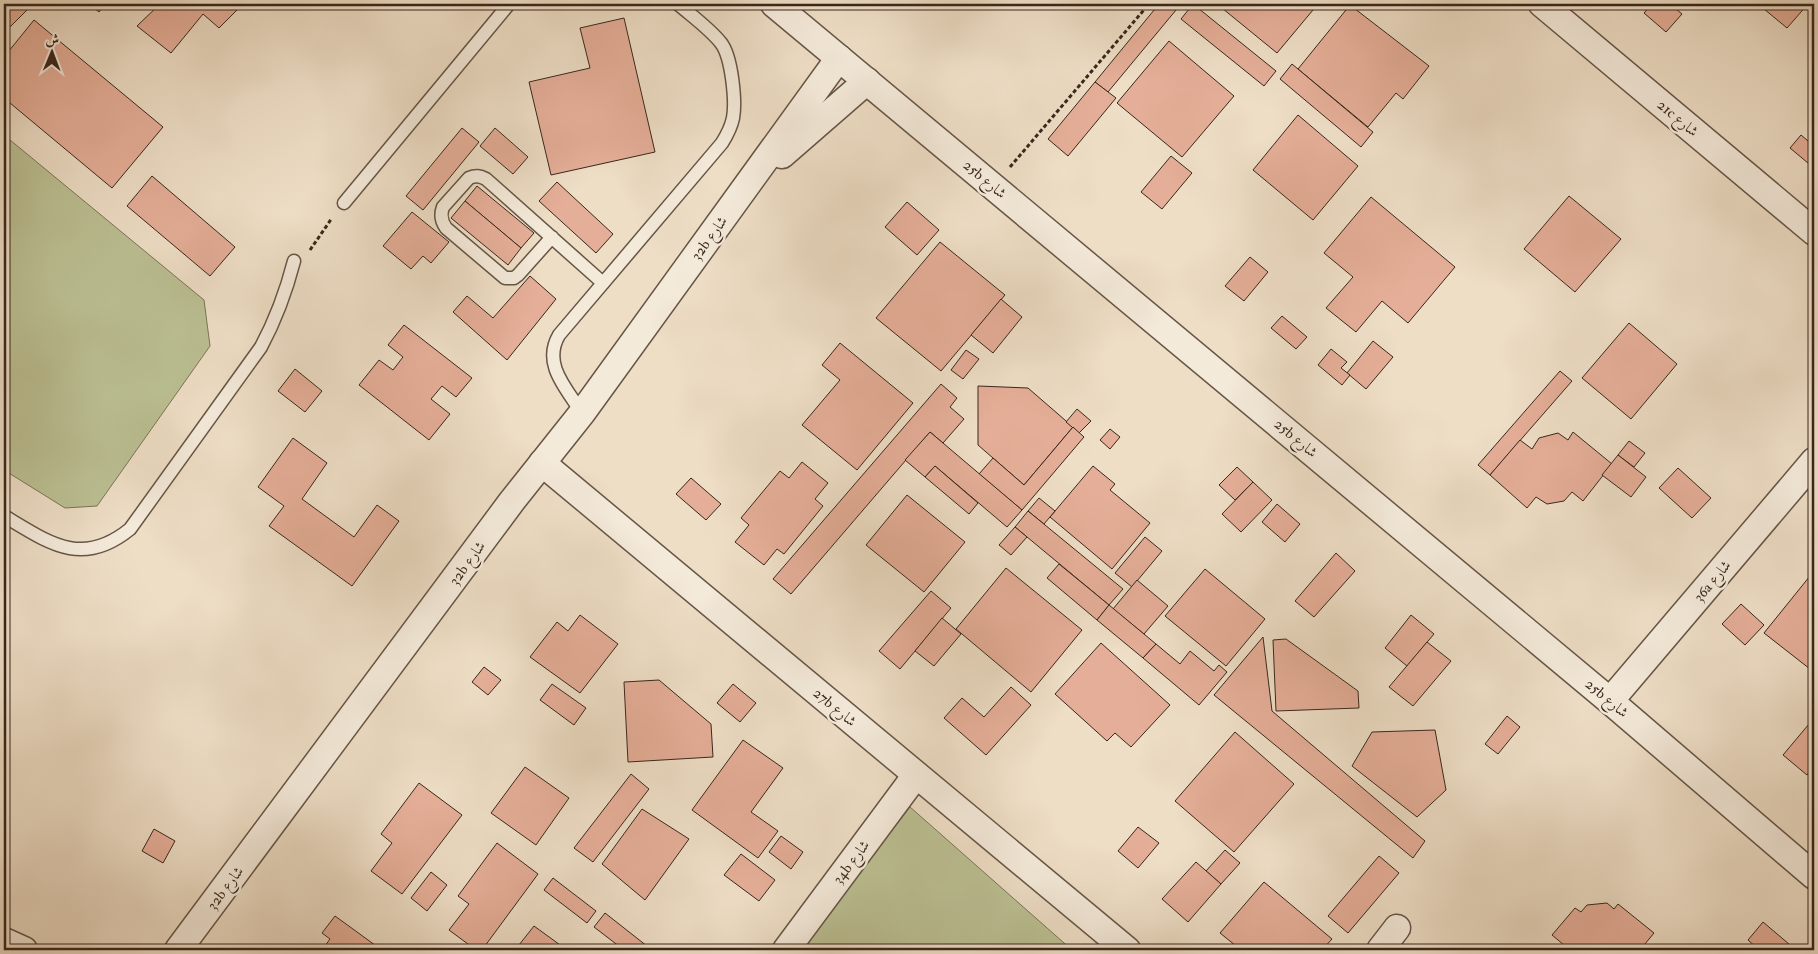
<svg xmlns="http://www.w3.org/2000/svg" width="1818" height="954" font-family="'IM FELL Double Pica',Amiri,serif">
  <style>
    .green { fill: #bbc093; stroke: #7a7458 }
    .building { fill: #e5ae98; stroke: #38271c }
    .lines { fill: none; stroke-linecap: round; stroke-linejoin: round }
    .lane-casing { stroke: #665546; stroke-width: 15 }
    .street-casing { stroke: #665546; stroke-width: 29 }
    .path { stroke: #38271c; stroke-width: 3; stroke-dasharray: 4 2.5; stroke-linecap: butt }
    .lane { stroke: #f4eada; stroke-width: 12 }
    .street { stroke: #f4eada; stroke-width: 26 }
    .labels { text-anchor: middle; stroke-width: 5; stroke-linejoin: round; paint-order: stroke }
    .street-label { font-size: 15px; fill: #38271c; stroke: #f4eada }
  </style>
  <rect width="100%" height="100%" fill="#eedec6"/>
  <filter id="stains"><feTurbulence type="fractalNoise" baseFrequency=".004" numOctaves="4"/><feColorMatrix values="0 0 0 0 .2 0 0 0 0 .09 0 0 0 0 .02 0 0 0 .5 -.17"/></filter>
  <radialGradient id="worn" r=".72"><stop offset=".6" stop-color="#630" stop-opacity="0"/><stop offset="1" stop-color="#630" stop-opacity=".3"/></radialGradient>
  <g class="green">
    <polygon points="4,135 204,300 210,346 97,506 65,508 4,470"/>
    <polygon points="910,807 1072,950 798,950"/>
  </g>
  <g class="building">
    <polygon points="4,4 33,4 4,33"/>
    <polygon points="89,4 105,4 99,12"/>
    <polygon points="160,4 243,4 219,28 203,14 171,53 137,26"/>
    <polygon points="1159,4 1181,4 1108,92 1095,82"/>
    <polygon points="1193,4 1276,71 1264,86 1181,19"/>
    <polygon points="1217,4 1318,4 1277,53"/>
    <polygon points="1652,4 1670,4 1682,14 1666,32 1644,13"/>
    <polygon points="1758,4 1808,4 1787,28"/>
    <polygon points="1350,5 1429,66 1403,99 1396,93 1368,127 1298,69"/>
    <polygon points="624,18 655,152 551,175 529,82 590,68 580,28"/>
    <polygon points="34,20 163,127 112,188 4,98 4,57"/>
    <polygon points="1169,41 1234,96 1182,157 1117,103"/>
    <polygon points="1292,64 1373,132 1361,147 1280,79"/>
    <polygon points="1095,82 1116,98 1068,156 1048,139"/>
    <polygon points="1298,115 1358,166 1313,220 1253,170"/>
    <polygon points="462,128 479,142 423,210 406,196"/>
    <polygon points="495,128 528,157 513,174 480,146"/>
    <polygon points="1801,135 1814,146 1814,168 1790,148"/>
    <polygon points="1171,156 1192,173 1162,209 1141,192"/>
    <polygon points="152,176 235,247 210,276 127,206"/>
    <polygon points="557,182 613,234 596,253 539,201"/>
    <polygon points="477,186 534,233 521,248 465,201"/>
    <polygon points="1569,196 1621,239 1575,292 1524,249"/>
    <polygon points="1371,197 1455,267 1408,323 1382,301 1356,332 1326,308 1353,277 1324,253"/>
    <polygon points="465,201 521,248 508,265 451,218"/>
    <polygon points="907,202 939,230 917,255 885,227"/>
    <polygon points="412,212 449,242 431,263 423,256 411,269 383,246"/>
    <polygon points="940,242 1005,295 941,371 876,318"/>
    <polygon points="1250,257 1268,272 1244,301 1225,286"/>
    <polygon points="530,276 556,299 507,360 453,312 467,296 493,318"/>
    <polygon points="1001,299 1022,317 993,353 971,335"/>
    <polygon points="1282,316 1307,337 1296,349 1271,328"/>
    <polygon points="1629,323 1677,364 1631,419 1582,378"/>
    <polygon points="404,325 472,378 456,397 442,386 431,399 450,414 429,440 359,385 379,360 393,370 403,357 388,345"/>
    <polygon points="1373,341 1393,357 1366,389 1347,373"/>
    <polygon points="840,343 913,403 857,470 802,425 840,380 822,365"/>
    <polygon points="1331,349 1347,362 1341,368 1350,375 1342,385 1318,365"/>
    <polygon points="966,350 979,359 963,379 951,370"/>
    <polygon points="295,369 322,391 305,412 278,391"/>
    <polygon points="1560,371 1572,381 1490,475 1478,465"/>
    <polygon points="941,384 957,398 950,407 964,419 943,443 930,432 791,594 773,579"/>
    <polygon points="978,386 1028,388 1073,427 1024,485 978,445"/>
    <polygon points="1077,409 1091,421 1079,433 1066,422"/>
    <polygon points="1073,427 1084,437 1022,510 979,474 993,458 1024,485"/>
    <polygon points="1110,429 1120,437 1110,449 1100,440"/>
    <polygon points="930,432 1022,510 1007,527 935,466 925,477 905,460"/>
    <polygon points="1573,432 1612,464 1583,501 1572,492 1564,501 1547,504 1536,497 1527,508 1490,475 1520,440 1532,449 1539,438 1558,433 1568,440"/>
    <polygon points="293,438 327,463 302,499 354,537 377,505 399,521 352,586 269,526 284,506 258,487"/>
    <polygon points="1629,441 1645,453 1634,467 1618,455"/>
    <polygon points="1618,455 1646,477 1631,497 1602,475"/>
    <polygon points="802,462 828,483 815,499 823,506 784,554 777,549 764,565 735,542 749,525 741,518 780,471 789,478"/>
    <polygon points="935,466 978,503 969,514 925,477"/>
    <polygon points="1093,466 1115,484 1110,490 1150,523 1112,569 1050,517"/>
    <polygon points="1237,467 1253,482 1235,500 1219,485"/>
    <polygon points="1678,468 1711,498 1692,518 1659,488"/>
    <polygon points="691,478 721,504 706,520 676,494"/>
    <polygon points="1253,482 1272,500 1241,532 1222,514"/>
    <polygon points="907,495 965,542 924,592 866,545"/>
    <polygon points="1039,498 1055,511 1044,524 1028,511"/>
    <polygon points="1277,504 1300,524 1285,542 1262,522"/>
    <polygon points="1028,511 1123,589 1109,605 1015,527"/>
    <polygon points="1015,527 1027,537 1011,555 999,545"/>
    <polygon points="1145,537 1162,551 1132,587 1115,573"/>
    <polygon points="1336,553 1355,571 1314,617 1295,601"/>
    <polygon points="1059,564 1109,605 1097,620 1047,578"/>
    <polygon points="1006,568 1082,630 1031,692 956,629"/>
    <polygon points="1205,569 1265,619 1226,666 1165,616"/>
    <polygon points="1814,571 1814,664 1810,669 1764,633"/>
    <polygon points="1137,580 1168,606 1144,634 1113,609"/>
    <polygon points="931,591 951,608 900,669 879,651"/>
    <polygon points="1741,604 1764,625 1745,645 1722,624"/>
    <polygon points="1109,605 1156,644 1143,658 1097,620"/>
    <polygon points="580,615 618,644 580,693 530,657 557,622 568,631"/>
    <polygon points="1411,615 1434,634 1407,666 1385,648"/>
    <polygon points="942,618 961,634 934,666 915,651"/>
    <polygon points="1263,637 1272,711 1425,841 1413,858 1214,695"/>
    <polygon points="1286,639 1358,691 1359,708 1276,711 1273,640"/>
    <polygon points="1427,642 1451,661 1413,706 1389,687"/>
    <polygon points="1101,643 1170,705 1131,747 1115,733 1107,741 1055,694"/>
    <polygon points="1156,644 1180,664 1190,651 1214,671 1219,665 1227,672 1199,705 1143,658"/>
    <polygon points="484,667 501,680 488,695 472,682"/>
    <polygon points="659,680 711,724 713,757 628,762 624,682"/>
    <polygon points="552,684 586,708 574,725 540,700"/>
    <polygon points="733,684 756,703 740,722 717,703"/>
    <polygon points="1011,687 1031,705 986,755 944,718 962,698 984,717"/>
    <polygon points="1507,716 1520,727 1498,754 1485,744"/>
    <polygon points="1814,718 1814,766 1807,775 1783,755"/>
    <polygon points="1435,730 1446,790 1417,817 1352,766 1372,732"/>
    <polygon points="1235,732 1294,784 1234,852 1175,801"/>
    <polygon points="743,740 783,768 751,812 778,831 758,858 692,810"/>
    <polygon points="525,767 569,798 536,845 491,813"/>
    <polygon points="631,774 649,789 593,862 574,848"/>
    <polygon points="419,783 462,815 402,894 371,871 392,843 381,834"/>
    <polygon points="642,809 689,839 645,900 602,864"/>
    <polygon points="1138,827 1159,843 1138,868 1118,851"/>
    <polygon points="154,829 175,841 163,863 142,851"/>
    <polygon points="781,836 803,852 791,869 769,852"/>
    <polygon points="497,843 538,874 482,950 476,950 449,930 469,904 458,896"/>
    <polygon points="1225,850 1240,863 1221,884 1206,871"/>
    <polygon points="741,854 775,880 759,901 724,875"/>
    <polygon points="1379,856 1399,873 1348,933 1328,916"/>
    <polygon points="1196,862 1221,884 1188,922 1162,899"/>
    <polygon points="431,872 447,885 427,911 411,898"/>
    <polygon points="553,878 596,911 587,923 544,890"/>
    <polygon points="1264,882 1332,939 1322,950 1241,950 1220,933"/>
    <polygon points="1607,903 1614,909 1618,904 1654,933 1640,950 1570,950 1552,935 1575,908 1581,912 1587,905"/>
    <polygon points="605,913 652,950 624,950 594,927"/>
    <polygon points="335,916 379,948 378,950 322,950 330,939 322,933"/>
    <polygon points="1763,922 1796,950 1759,950 1748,940"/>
    <polygon points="534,926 567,950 515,950"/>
  </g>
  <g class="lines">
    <defs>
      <g id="lane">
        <polyline points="344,203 509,4"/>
        <path d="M552,237L518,275L514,278H505L446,228C441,221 440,215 443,207L469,178C476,175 480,176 486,179L603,283"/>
        <path d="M582,413C566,388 542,364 559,335L722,143C727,135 731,128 733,118C736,102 732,57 721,43C710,29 692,16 678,4"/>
        <path d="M4,516C49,543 82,568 130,529L261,347C276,319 286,292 294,261"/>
      </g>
      <g id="street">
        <polyline points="774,4 1610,701 1814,876"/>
        <polyline points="1542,4 1814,232"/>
        <polyline points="782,155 867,81"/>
        <polyline points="542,463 1127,950"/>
        <polyline points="1610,701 1814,461"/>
        <polyline points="4,941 24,950"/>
        <polyline points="178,950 512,501 582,413 839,58"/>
        <polyline points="786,950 916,775"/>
        <polyline points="1380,950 1397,928"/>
      </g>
    </defs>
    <use href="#lane" class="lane-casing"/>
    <use href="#street" class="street-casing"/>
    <g class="path">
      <polyline points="1010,167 1149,4"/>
      <polyline points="310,250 332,218"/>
    </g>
    <use href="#lane" class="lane"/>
    <use href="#street" class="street"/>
  </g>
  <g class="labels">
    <g class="street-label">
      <text transform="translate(1678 118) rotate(40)" y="5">21c شارع</text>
      <text transform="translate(985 179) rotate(40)" y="5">25b شارع</text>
      <text transform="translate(709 238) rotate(-54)" y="5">32b شارع</text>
      <text transform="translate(1296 438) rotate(40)" y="5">25b شارع</text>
      <text transform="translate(467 563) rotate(-54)" y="5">32b شارع</text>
      <text transform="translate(1712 581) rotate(-50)" y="5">36a شارع</text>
      <text transform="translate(1607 698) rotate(40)" y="5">25b شارع</text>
      <text transform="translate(835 707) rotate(40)" y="5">27b شارع</text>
      <text transform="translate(851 862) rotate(-53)" y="5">34b شارع</text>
      <text transform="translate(225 888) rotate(-53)" y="5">32b شارع</text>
    </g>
  </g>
  <rect width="1818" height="954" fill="none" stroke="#eedec6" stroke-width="20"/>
  <rect x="5" y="5" width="1808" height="944" fill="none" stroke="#38271c" stroke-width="2.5"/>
  <rect x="10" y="10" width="1798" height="934" fill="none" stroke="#38271c"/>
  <g transform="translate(52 52) rotate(1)" stroke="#f4eada" stroke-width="4" paint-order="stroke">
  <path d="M0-4L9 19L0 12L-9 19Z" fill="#38271c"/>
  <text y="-8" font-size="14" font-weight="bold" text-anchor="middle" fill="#38271c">ش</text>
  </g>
  <rect width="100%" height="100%" filter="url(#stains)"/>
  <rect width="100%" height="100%" fill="url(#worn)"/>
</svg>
